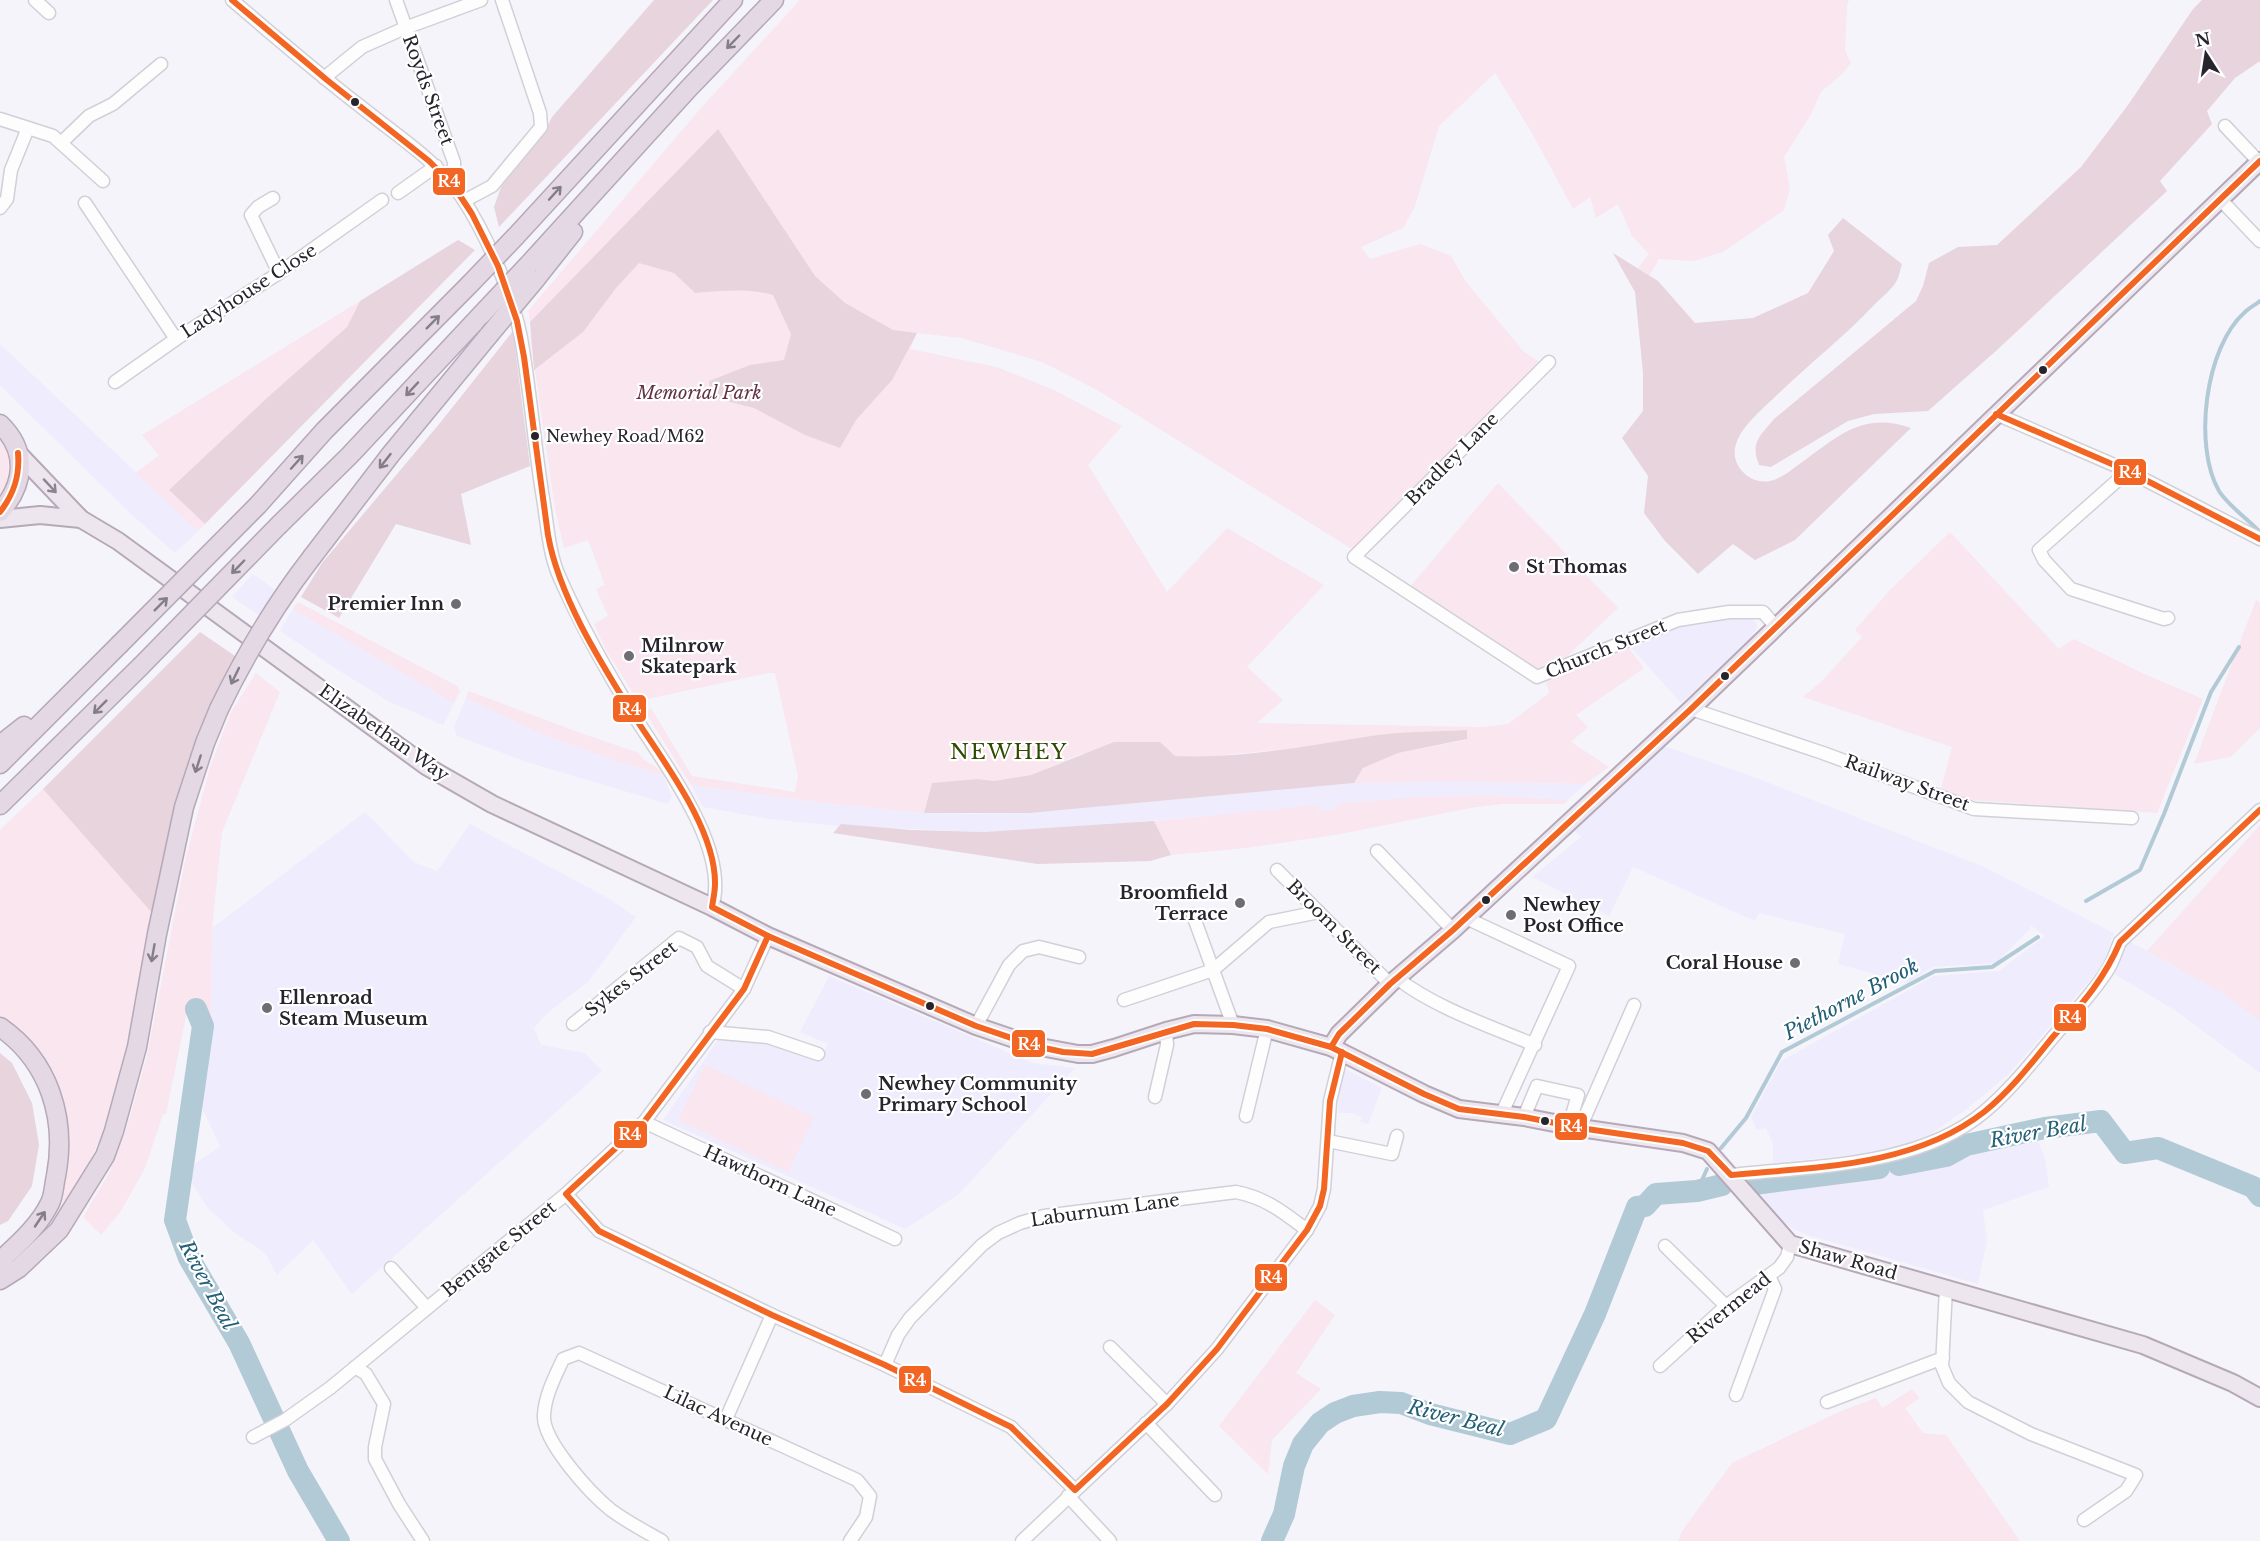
<svg xmlns="http://www.w3.org/2000/svg" width="2260" height="1541" font-family="'Libre Baskerville',serif">
  <style>
    .built { fill: #efecfd }
    .green { fill: #f9e6ee }
    .forest { fill: #e7d4dd }
    .lines { fill: none; stroke-linecap: round; stroke-linejoin: round }
    .stream { stroke: #b2c9d6; stroke-width: 4 }
    .river { stroke: #b2c9d6; stroke-width: 22 }
    .minor-casing { stroke: #d1d0d7; stroke-width: 15 }
    .major-casing { stroke: #b5a9b8; stroke-width: 20 }
    .highway-casing { stroke: #b5a9b8; stroke-width: 21 }
    .minor { stroke: #fefdfe; stroke-width: 12 }
    .major { stroke: #ede6ef; stroke-width: 16 }
    .highway { stroke: #e3d8e4; stroke-width: 18 }
    .highway-bridge-casing { stroke: #b5a9b8; stroke-width: 21; stroke-linecap: butt }
    .highway-bridge { stroke: #e3d8e4; stroke-width: 18 }
    .bus-1-casing { stroke: #fff; stroke-width: 10 }
    .bus-1 { stroke: #f26522; stroke-width: 6 }
    .oneway { stroke: #847e88 }
    .oneway2 { stroke: #8a858e }
    .bus-dot { fill: #26242c; stroke: #fff; stroke-width: 2 }
    .poi-dot { fill: #6e6d74; stroke: #fff; stroke-width: 2 }
    .labels { text-anchor: middle; stroke-width: 4.5; stroke-linejoin: round; paint-order: stroke }
    .bus-label { font-size: 16px; fill: #26242c; stroke: #fff; text-anchor: start }
    .street-label { font-size: 18px; fill: #26242c; stroke: #fff }
    .park-label { font-size: 18px; font-style: italic; fill: #623243; stroke: #fff }
    .poi-label { font-size: 18px; font-weight: bold; fill: #26242c; stroke: #fff; text-anchor: start }
    .water-label { font-size: 20px; font-style: italic; fill: #236078; stroke: #fff }
    .quarter-label { font-size: 21px; letter-spacing: 1.5px; fill: #304b01; stroke: #fff }
    .line-badge { stroke: #fff; stroke-width: 2 }
    .badge-label { font-size: 16px; text-anchor: middle; font-weight: bold; fill: #fff }
  </style>
  <rect width="100%" height="100%" fill="#f5f4fb"/>
  <g class="built">
    <polygon points="0,344 198,531 175,553 131,514 0,385"/>
    <polygon points="253,574 278,592 262,617 232,597"/>
    <polygon points="293,609 454,703 443,725 388,701 338,670 280,631"/>
    <polygon points="1730,615 1751,618 1756,623 1757,628 1751,639 1681,703 1629,645 1682,624"/>
    <polygon points="466,698 542,734 613,760 663,775 672,797 668,804 527,762 457,736 454,727"/>
    <polygon points="1664,746 1754,777 1984,867 2114,933 2102,966 2008,1075 1964,1111 1919,1142 1869,1153 1773,1163 1773,1144 1766,1128 1757,1130 1751,1117 1781,1061 1934,976 1999,971 2045,936 2029,924 2030,929 1996,963 1932,967 1908,983 1838,964 1845,934 1759,913 1755,921 1633,867 1609,916 1532,877 1581,837 1573,829"/>
    <polygon points="1449,781 1585,784 1568,800 1492,796 1418,797 1340,803 1335,810 1318,811 1318,806 1055,829 985,832 839,826 769,819 703,807 691,785 833,804 924,813 967,814 1029,813 1354,783"/>
    <polygon points="365,812 414,862 437,871 470,824 608,898 636,917 588,982 546,1014 534,1028 541,1045 585,1053 602,1071 352,1294 313,1240 277,1275 265,1253 236,1234 207,1207 185,1171 220,1146 199,1102 211,1022 212,928"/>
    <polygon points="2129,941 2224,994 2260,1021 2260,1073 2176,1011 2113,973"/>
    <polygon points="829,976 1033,1063 1075,1068 958,1195 905,1229 663,1120 718,1040 767,1043 819,1062 828,1044 800,1032"/>
    <polygon points="1345,1069 1382,1088 1368,1124 1360,1122 1362,1117 1352,1113 1338,1113 1338,1084"/>
    <polygon points="2035,1134 2045,1159 2049,1187 1983,1210 1987,1241 1978,1284 1804,1234 1781,1222 1754,1187 1930,1163 1999,1140"/>
  </g>
  <g class="green">
    <polygon points="800,0 1849,0 1847,5 1845,50 1851,63 1841,75 1821,92 1810,116 1784,157 1790,188 1784,210 1723,252 1694,261 1659,259 1649,276 1638,268 1649,254 1632,236 1618,204 1596,218 1590,197 1573,209 1532,133 1495,73 1439,126 1415,206 1403,228 1361,247 1370,259 1420,244 1451,256 1466,282 1524,352 1541,363 1483,419 1355,551 1097,390 1042,362 962,338 917,333 910,349 997,367 1054,390 1122,426 1088,465 1167,592 1227,528 1324,585 1247,667 1283,700 1257,723 1483,727 1508,724 1549,693 1546,682 1627,646 1644,668 1576,715 1588,727 1571,742 1609,767 1585,784 1449,781 1354,783 1363,768 1398,753 1467,740 1373,736 1309,747 1202,757 1081,754 1031,775 994,781 977,779 932,783 924,813 833,804 691,785 645,712 651,708 692,776 795,792 798,776 775,673 769,673 638,701 606,650 594,624 608,616 596,589 605,585 588,540 564,548 555,509 530,336 669,186 718,129 530,322 528,311 701,108"/>
    <polygon points="360,301 347,327 268,397 169,490 205,524 198,531 136,473 159,455 142,435"/>
    <path d="M0,439C12,457 11,477 0,495Z"/>
    <polygon points="1498,483 1618,608 1558,665 1536,673 1409,588"/>
    <polygon points="1950,532 2059,649 2074,639 2142,673 2203,699 2157,813 1970,800 1940,793 1952,747 1803,697 1821,682 1862,637 1855,630 1889,591"/>
    <polygon points="2256,600 2260,602 2260,728 2231,757 2194,764"/>
    <polygon points="298,602 457,686 460,691 454,703 293,609"/>
    <polygon points="256,673 280,692 222,832 212,928 211,1022 202,1006 197,1005 188,1007 166,1114 163,1114 145,1168 121,1211 101,1235 83,1217 108,1175 126,1130 147,1056 185,861 210,767 231,712"/>
    <path d="M469,691L578,732L639,753C646,766 655,762 663,775L613,760L542,734L466,698Z"/>
    <path d="M43,789L152,912C137,991 129,1083 92,1156C83,1175 71,1193 60,1211L54,1206L64,1121L0,1019V830Z"/>
    <polygon points="1492,796 1568,800 1563,804 1501,804 1470,808 1341,834 1246,848 1171,855 1154,821 1318,805 1318,811 1335,810 1340,803 1418,797"/>
    <polygon points="2260,825 2260,1021 2224,994 2147,951"/>
    <polygon points="705,1065 814,1117 788,1172 678,1120"/>
    <polygon points="1315,1300 1335,1315 1296,1373 1321,1389 1272,1440 1268,1474 1219,1426"/>
    <polygon points="1912,1389 1920,1398 1905,1408 1923,1433 1946,1435 2020,1541 1678,1541 1682,1531 1732,1463 1843,1410 1876,1398 1882,1408"/>
  </g>
  <g class="forest">
    <polygon points="654,0 713,0 499,227 494,207 501,187 548,125 552,117"/>
    <path d="M2202,0H2260V61L2235,78L2207,111L2212,124L2160,181L2167,191L1997,350L1928,411L1874,414L1848,421L1771,467L1759,465C1750,442 1760,436 1774,419L1916,301L1923,286L1929,263L1958,247L1997,245L2081,167L2128,105L2193,9Z"/>
    <path d="M718,129L815,276L845,303L893,330L917,333L892,380L856,420L840,448L805,435L754,408L711,397L709,381L750,365L784,360L791,334L773,295C748,288 721,291 695,293L674,273L639,263L616,288L583,332L534,370L530,322Z"/>
    <path d="M1843,218L1902,264C1900,270 1899,277 1896,282C1891,290 1881,298 1874,305C1844,337 1809,364 1778,394C1759,413 1718,443 1742,471C1749,479 1759,483 1770,481C1782,478 1791,470 1801,463C1838,436 1863,411 1911,428L1795,540L1755,560L1733,544L1698,574L1665,541L1644,513L1648,476L1622,438L1643,411V373L1635,292L1613,253L1658,281L1695,323L1753,318L1808,293L1834,251L1828,235Z"/>
    <polygon points="458,240 475,250 205,524 169,490 268,397 347,327 360,301"/>
    <polygon points="513,331 530,466 461,494 471,545 396,524 339,618 301,597 322,563 440,423"/>
    <polygon points="200,632 238,658 153,914 43,789"/>
    <path d="M1467,730V739L1398,753L1363,768L1354,783L1029,813H924L932,783L977,779L994,781L1031,775L1114,742H1160L1175,756C1241,759 1306,746 1371,736C1402,731 1435,732 1467,730Z"/>
    <polygon points="1154,821 1171,855 1150,861 1037,864 833,833 841,824 911,830 985,832"/>
    <polygon points="0,1053 12,1063 32,1103 39,1145 32,1186 8,1221 0,1225"/>
  </g>
  <g class="lines">
    <g class="stream">
      <path d="M2258,530C2247,519 2227,504 2219,491C2193,446 2205,347 2245,312C2249,308 2255,305 2260,301"/>
      <polyline points="2086,901 2140,870 2164,814 2211,692 2239,647"/>
      <polyline points="1721,1148 1746,1118 1782,1052 1935,971 1992,967 2038,937"/>
      <polyline points="1697,1191 1707,1169"/>
    </g>
    <g class="river">
      <polyline points="196,1009 203,1026 175,1220 189,1258 239,1343 298,1471 339,1541"/>
      <polyline points="1899,1165 1946,1156 1966,1145 1989,1140 2045,1128 2101,1121 2125,1153 2158,1148 2253,1187 2260,1196"/>
      <polyline points="1754,1184 1879,1168"/>
      <polyline points="1272,1541 1284,1514 1294,1466 1303,1444 1320,1423 1335,1413 1353,1406 1380,1402 1401,1403 1430,1414 1510,1434 1546,1419 1595,1314 1637,1207 1645,1206 1656,1194 1697,1191 1722,1185"/>
    </g>
    <defs>
      <g id="minor">
        <polyline points="35,0 49,13"/>
        <path d="M232,0C274,36 316,72 360,106C396,135 438,161 463,199C487,236 513,295 521,338C530,389 534,441 542,492C547,519 548,551 559,576C580,624 606,670 633,714C662,761 731,849 712,907"/>
        <polyline points="396,0 454,162 454,172 449,180"/>
        <polyline points="324,78 362,47 405,28 481,0"/>
        <polyline points="0,119 53,136 103,181"/>
        <polyline points="2225,126 2259,162"/>
        <polyline points="61,143 89,116 113,104 161,64"/>
        <polyline points="398,193 436,166"/>
        <polyline points="273,198 258,207 251,215 279,273"/>
        <polyline points="2220,199 2260,241"/>
        <polyline points="464,201 492,186 541,127 540,113 502,0"/>
        <polyline points="85,203 176,339"/>
        <polyline points="0,208 7,199 11,170 28,128"/>
        <polyline points="1549,362 1354,557 1537,677 1678,620 1729,612 1763,612 1777,628"/>
        <polyline points="115,382 176,339 279,273 382,200"/>
        <polyline points="1996,414 2128,471 2260,539"/>
        <polyline points="2128,471 2039,550 2044,560 2071,589 2164,619 2168,618"/>
        <polyline points="1691,709 1823,753 1974,809 2132,818"/>
        <polyline points="1377,851 1453,930"/>
        <polyline points="1277,870 1390,984"/>
        <polyline points="1193,915 1233,1025"/>
        <polyline points="1466,918 1569,966 1502,1113"/>
        <path d="M1397,978C1433,1007 1492,1027 1535,1045"/>
        <polyline points="1124,1000 1213,970 1269,922 1319,912"/>
        <polyline points="573,1024 679,938 697,947 707,966 744,989"/>
        <polyline points="976,1026 1009,965 1023,951 1039,947 1079,957"/>
        <polyline points="710,1032 768,1037 818,1054"/>
        <polyline points="1155,1097 1167,1045 1166,1031"/>
        <polyline points="1246,1116 1267,1029"/>
        <polyline points="1524,1117 1537,1086 1578,1095 1569,1125"/>
        <polyline points="644,1122 895,1239"/>
        <polyline points="1580,1128 1634,1005"/>
        <polyline points="1328,1141 1392,1154 1397,1136"/>
        <path d="M1731,1175C1812,1166 1919,1167 1984,1112C2009,1091 2029,1066 2049,1042C2068,1019 2091,996 2107,971C2113,962 2116,951 2120,942L2260,810"/>
        <polyline points="566,1194 599,1231 772,1315 885,1365 1011,1427 1075,1490"/>
        <polyline points="1665,1246 1726,1306"/>
        <polyline points="391,1268 427,1308"/>
        <polyline points="1946,1288 1942,1366 1949,1383 1968,1402 2031,1434 2136,1475 2126,1491 2084,1520"/>
        <polyline points="1110,1347 1167,1404"/>
        <path d="M885,1365L898,1335L910,1318L982,1245L998,1233L1020,1223L1044,1216L1236,1192C1266,1198 1283,1212 1307,1230"/>
        <polyline points="1660,1366 1726,1306 1779,1268 1787,1257 1790,1244"/>
        <polyline points="355,1367 366,1374 384,1404 375,1447 375,1459 399,1504 423,1541"/>
        <polyline points="1736,1395 1775,1289 1769,1276"/>
        <polyline points="1827,1402 1943,1358"/>
        <polyline points="726,1419 772,1315"/>
        <polyline points="1146,1423 1215,1495"/>
        <polyline points="253,1437 285,1420 330,1388 566,1194 644,1122 744,989 768,936"/>
        <polyline points="1068,1496 1110,1541"/>
        <path d="M662,1541C645,1531 627,1522 611,1510C591,1494 542,1441 544,1415C545,1395 555,1377 563,1359L579,1353L857,1480L870,1496L866,1517L850,1541"/>
        <polyline points="1022,1541 1167,1404 1217,1349 1307,1230 1320,1206 1324,1189 1330,1101 1342,1052"/>
      </g>
      <g id="major">
        <polyline points="18,453 81,519 118,541 426,766 492,804 712,907 768,936 976,1026 1035,1046 1078,1054 1092,1054 1114,1048 1166,1031 1194,1024 1233,1025 1267,1029 1331,1047 1424,1094 1459,1109 1524,1117 1580,1128 1683,1143 1708,1151 1790,1244 2143,1345 2233,1383 2260,1398"/>
        <polyline points="0,519 40,515 81,519"/>
        <polyline points="1331,1047 1339,1034 1390,984 1453,930 1691,709 2260,161"/>
      </g>
      <g id="highway">
        <polyline points="516,236 733,0"/>
        <polyline points="529,264 689,88 774,0"/>
        <polyline points="535,280 573,232"/>
        <path d="M0,424C28,451 25,484 0,512"/>
        <polyline points="258,505 324,431 470,284"/>
        <polyline points="279,525 350,455 481,315"/>
        <polyline points="312,557 391,454 489,335"/>
        <polyline points="0,745 24,726"/>
        <polyline points="0,764 119,645"/>
        <polyline points="0,805 141,666"/>
        <path d="M0,1027C49,1061 67,1118 56,1176C54,1184 54,1195 50,1203C39,1226 18,1244 0,1261"/>
        <polyline points="0,1280 19,1268 59,1230 105,1156 114,1131 137,1047 157,934 184,807 205,743 219,709"/>
      </g>
    </defs>
    <use href="#minor" class="minor-casing"/>
    <use href="#major" class="major-casing"/>
    <use href="#highway" class="highway-casing"/>
    <use href="#minor" class="minor"/>
    <use href="#major" class="major"/>
    <use href="#highway" class="highway"/>
    <defs>
      <g id="highway-bridge">
        <polyline points="470,284 516,236"/>
        <polyline points="481,315 529,264"/>
        <polyline points="489,335 535,280"/>
        <polyline points="119,645 258,505"/>
        <polyline points="141,666 279,525"/>
        <path d="M219,709C246,653 274,606 312,557"/>
      </g>
    </defs>
    <use href="#highway-bridge" class="highway-bridge-casing"/>
    <use href="#highway-bridge" class="highway-bridge"/>
    <defs>
      <g id="bus-1">
        <path d="M232,0L327,80L429,161L453,185L472,214L498,266L517,321L524,357L548,535C559,597 601,663 634,716C663,761 716,829 715,884C715,892 713,900 712,907L768,936L976,1026L1035,1046L1063,1052L1092,1054L1194,1024L1233,1025L1267,1029L1331,1047L1424,1094L1459,1109L1524,1117L1580,1128L1683,1143L1708,1151L1731,1175C1816,1167 1913,1167 1984,1112C2010,1091 2031,1064 2052,1038C2080,1006 2103,982 2120,942L2260,810"/>
        <polyline points="1996,414 2128,471 2260,539"/>
        <path d="M0,512C14,494 20,476 18,453"/>
        <polyline points="768,936 744,989 644,1122 566,1194 599,1231 772,1315 885,1365 1011,1427 1075,1490 1167,1404 1217,1349 1307,1230 1320,1206 1324,1189 1330,1101 1342,1052"/>
        <polyline points="1331,1047 1339,1034 1390,984 1453,930 1691,709 2260,161"/>
      </g>
    </defs>
    <use href="#bus-1" class="bus-1-casing"/>
    <use href="#bus-1" class="bus-1"/>
  </g>
  <defs><path id="oneway-shaft" d="M-6 0H5M1.5-3L5.5 0L1.5 3" fill="none" stroke-width="1.6" stroke-linecap="round" stroke-linejoin="round" transform="scale(1.5)"/></defs>
  <g class="oneway">
    <use href="#oneway-shaft" transform="translate(733 42) rotate(134)"/>
    <use href="#oneway-shaft" transform="translate(555 193) rotate(-48)"/>
    <use href="#oneway-shaft" transform="translate(433 322) rotate(-45)"/>
    <use href="#oneway-shaft" transform="translate(412 389) rotate(133)"/>
    <use href="#oneway-shaft" transform="translate(385 461) rotate(128)"/>
    <use href="#oneway-shaft" transform="translate(297 462) rotate(-48)"/>
    <use href="#oneway-shaft" transform="translate(238 567) rotate(134)"/>
    <use href="#oneway-shaft" transform="translate(161 604) rotate(-45)"/>
    <use href="#oneway-shaft" transform="translate(235 676) rotate(116)"/>
    <use href="#oneway-shaft" transform="translate(100 707) rotate(135)"/>
    <use href="#oneway-shaft" transform="translate(198 764) rotate(108)"/>
    <use href="#oneway-shaft" transform="translate(153 953) rotate(100)"/>
    <use href="#oneway-shaft" transform="translate(40 1219) rotate(-56)"/>
  </g>
  <use class="oneway2" href="#oneway-shaft" transform="translate(50 486) rotate(47)"/>
  <g class="bus-dot">
    <circle cx="355" cy="102" r="5"/>
    <circle cx="2043" cy="370" r="5"/>
    <circle cx="535" cy="436" r="5"/>
    <circle cx="1725" cy="676" r="5"/>
    <circle cx="1486" cy="900" r="5"/>
    <circle cx="930" cy="1006" r="5"/>
    <circle cx="1545" cy="1121" r="5"/>
  </g>
  <g class="poi-dot">
    <circle cx="1514" cy="567" r="6"/>
    <circle cx="456" cy="604" r="6"/>
    <circle cx="629" cy="656" r="6"/>
    <circle cx="1240" cy="903" r="6"/>
    <circle cx="1511" cy="915" r="6"/>
    <circle cx="1795" cy="963" r="6"/>
    <circle cx="267" cy="1008" r="6"/>
    <circle cx="866" cy="1094" r="6"/>
  </g>
  <g class="labels">
    <g class="bus-label">
      <text x="546" y="442">Newhey Road/M62</text>
    </g>
    <g class="street-label">
      <text transform="translate(428 90) rotate(70)" y="6">Royds Street</text>
      <text transform="translate(249 291) rotate(-33)" y="6">Ladyhouse Close</text>
      <text transform="translate(1452 459) rotate(-45)" y="6">Bradley Lane</text>
      <text transform="translate(1606 649) rotate(-22)" y="6">Church Street</text>
      <text transform="translate(384 733) rotate(35)" y="6">Elizabethan Way</text>
      <text transform="translate(1907 783) rotate(20)" y="6">Railway Street</text>
      <text transform="translate(1334 927) rotate(45)" y="6">Broom Street</text>
      <text transform="translate(631 979) rotate(-38)" y="6">Sykes Street</text>
      <text transform="translate(770 1181) rotate(25)" y="6">Hawthorn Lane</text>
      <text transform="translate(1105 1210) rotate(-8)" y="6">Laburnum Lane</text>
      <text transform="translate(499 1249) rotate(-39)" y="6">Bentgate Street</text>
      <text transform="translate(1848 1260) rotate(16)" y="6">Shaw Road</text>
      <text transform="translate(1729 1308) rotate(-39)" y="6">Rivermead</text>
      <text transform="translate(718 1416) rotate(25)" y="6">Lilac Avenue</text>
    </g>
    <g class="park-label">
      <text x="699" y="399">Memorial Park</text>
    </g>
    <g class="poi-label">
      <text x="1526" y="573">St Thomas</text>
      <text x="444" y="610" text-anchor="end">Premier Inn</text>
      <text x="641" y="652">Milnrow<tspan x="641" dy="21">Skatepark</tspan></text>
      <text x="1228" y="899" text-anchor="end">Broomfield<tspan x="1228" dy="21">Terrace</tspan></text>
      <text x="1523" y="911">Newhey<tspan x="1523" dy="21">Post Office</tspan></text>
      <text x="1783" y="969" text-anchor="end">Coral House</text>
      <text x="279" y="1004">Ellenroad<tspan x="279" dy="21">Steam Museum</tspan></text>
      <text x="878" y="1090">Newhey Community<tspan x="878" dy="21">Primary School</tspan></text>
    </g>
    <g class="water-label">
      <text transform="translate(1851 999) rotate(-28)" y="7">Piethorne Brook</text>
      <text transform="translate(2038 1132) rotate(-10)" y="7">River Beal</text>
      <text transform="translate(208 1285) rotate(62)" y="7">River Beal</text>
      <text transform="translate(1456 1418) rotate(14)" y="7">River Beal</text>
    </g>
    <g class="quarter-label">
      <text x="1009" y="759">NEWHEY</text>
    </g>
  </g>
  <g class="line-badge">
    <rect x="432" y="167" width="34" height="29" rx="6" fill="#f26522"/>
    <rect x="2113" y="458" width="34" height="28" rx="6" fill="#f26522"/>
    <rect x="612" y="694" width="35" height="29" rx="6" fill="#f26522"/>
    <rect x="2053" y="1003" width="34" height="29" rx="6" fill="#f26522"/>
    <rect x="1011" y="1029" width="35" height="29" rx="6" fill="#f26522"/>
    <rect x="1554" y="1112" width="34" height="29" rx="6" fill="#f26522"/>
    <rect x="613" y="1120" width="35" height="29" rx="6" fill="#f26522"/>
    <rect x="1254" y="1263" width="34" height="29" rx="6" fill="#f26522"/>
    <rect x="898" y="1365" width="34" height="29" rx="6" fill="#f26522"/>
  </g>
  <g class="badge-label">
    <text x="449" y="187">R4</text>
    <text x="2130" y="478">R4</text>
    <text x="630" y="715">R4</text>
    <text x="2070" y="1023">R4</text>
    <text x="1029" y="1050">R4</text>
    <text x="1571" y="1132">R4</text>
    <text x="630" y="1140">R4</text>
    <text x="1271" y="1283">R4</text>
    <text x="915" y="1386">R4</text>
  </g>
  <g transform="translate(2206 54) rotate(348)" stroke="#ffffff" stroke-width="4.5" paint-order="stroke">
  <path d="M0-4.5L10 22L0 15L-10 22Z" fill="#26242c"/>
  <text y="-9" font-size="16" font-weight="bold" text-anchor="middle" fill="#26242c">N</text>
  </g>
</svg>
